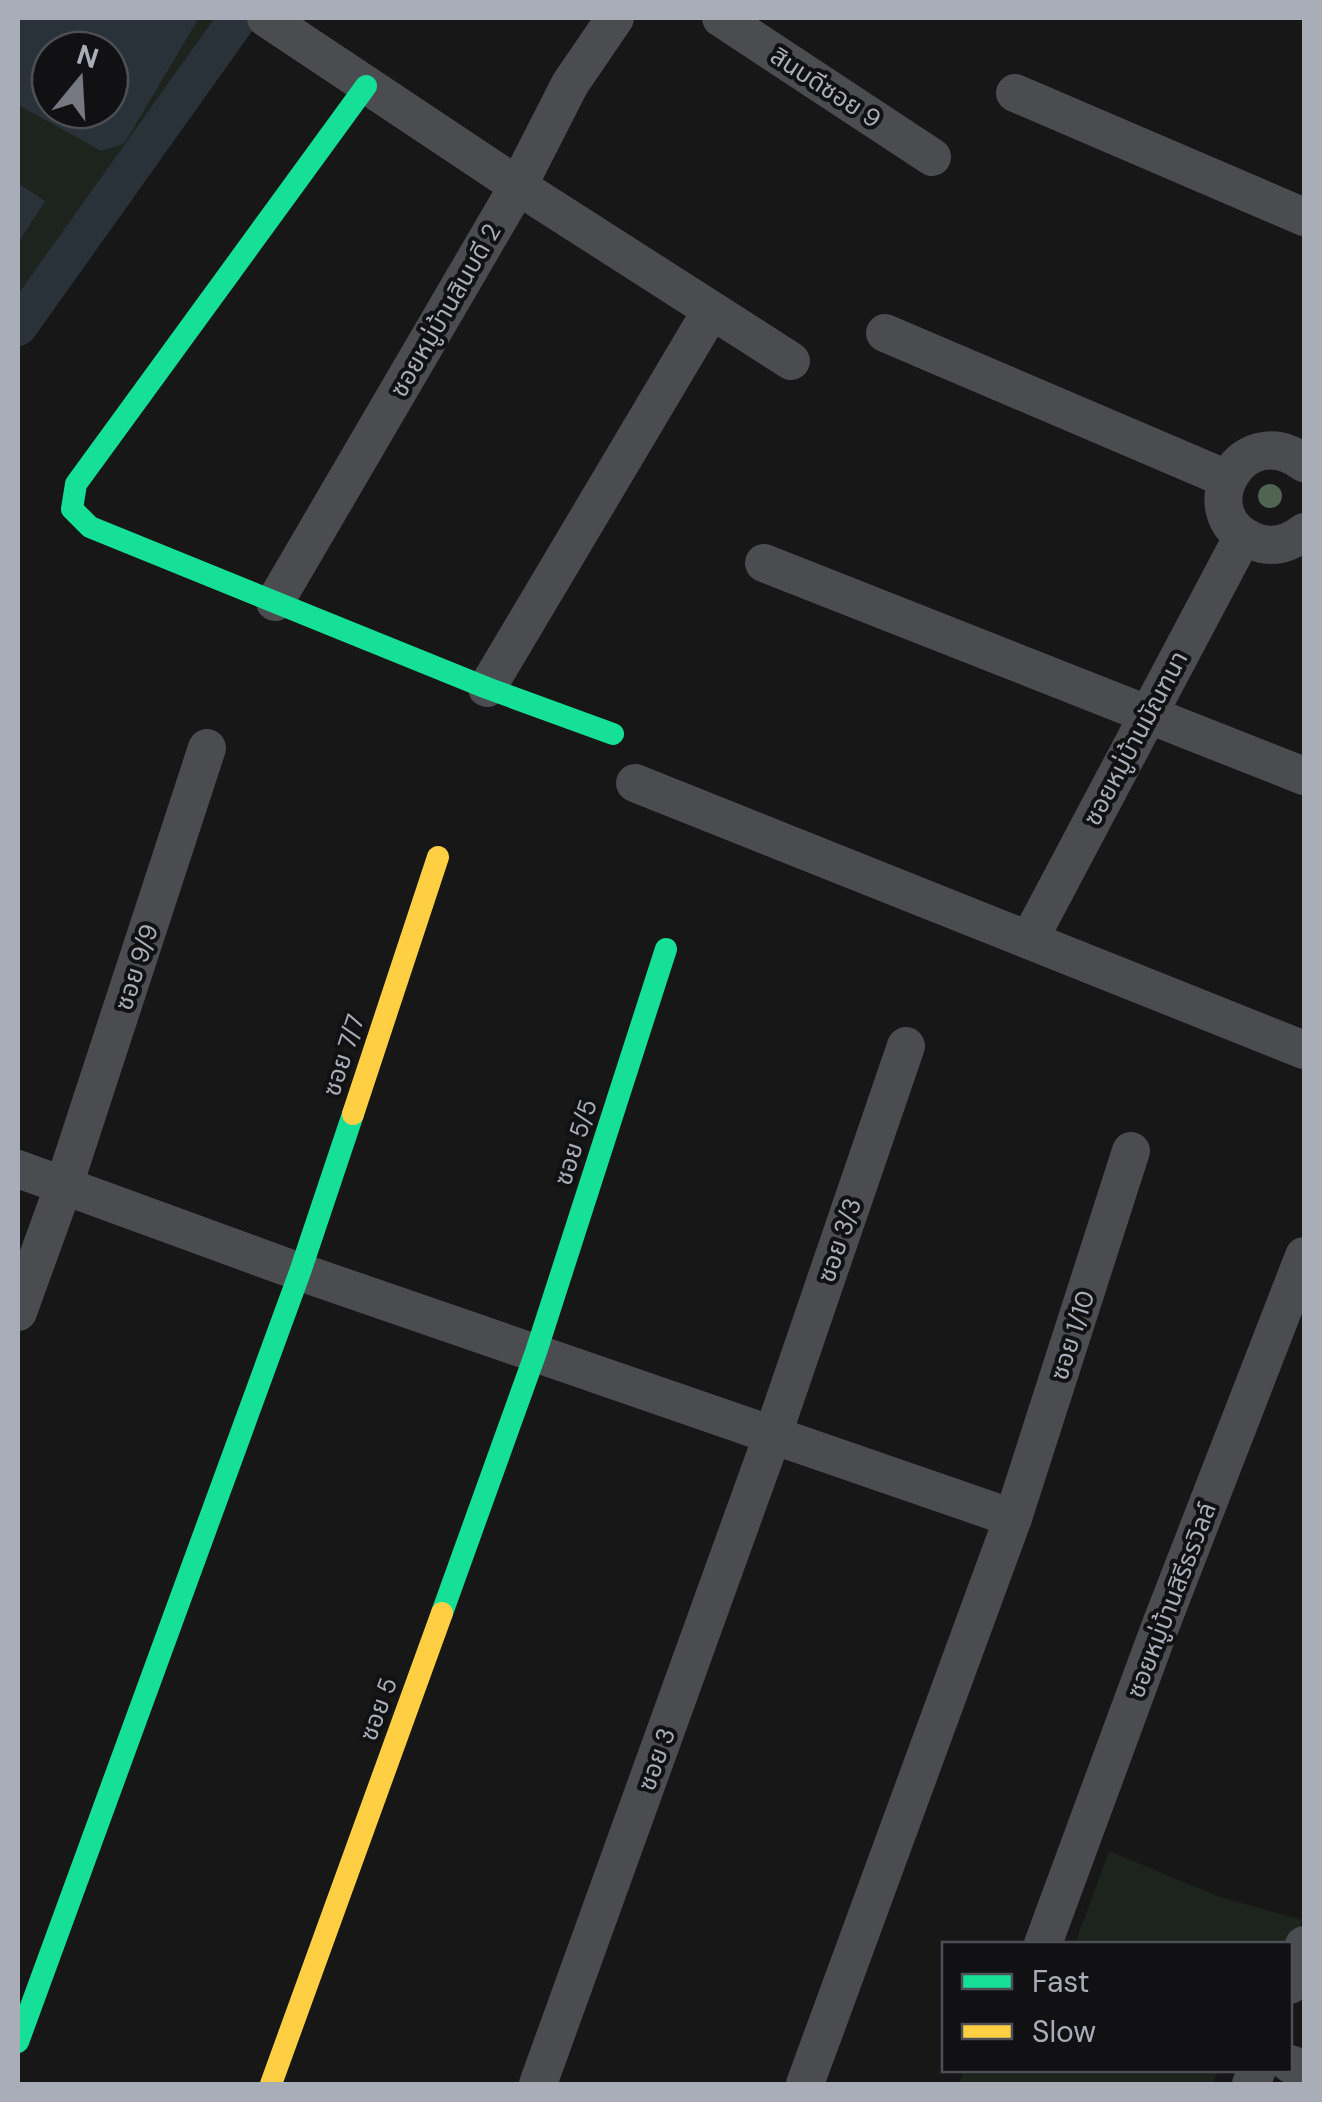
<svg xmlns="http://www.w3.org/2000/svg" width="1322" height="2102" font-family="'DM Sans','Noto Sans Thai',sans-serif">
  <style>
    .green { fill: #1d241e }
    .water { fill: #2a3239; fill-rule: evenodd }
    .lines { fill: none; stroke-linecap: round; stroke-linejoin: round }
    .canal { stroke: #2a3239; stroke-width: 38 }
    .street { stroke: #4b4c50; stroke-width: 38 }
    .fast { stroke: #16e098; stroke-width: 22 }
    .slow { stroke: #ffcf43; stroke-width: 22 }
    .tree { fill: #506451 }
    .labels { text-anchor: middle; stroke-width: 8; stroke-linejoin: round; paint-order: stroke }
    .street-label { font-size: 25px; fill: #a8adb8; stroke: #111113 }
  </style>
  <rect width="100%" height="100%" fill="#171717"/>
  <g class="green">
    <polygon points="199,18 253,18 18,344 18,243 44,201 18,183 18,105 101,151 123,144"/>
    <polygon points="1109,1851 1217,1896 1302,1920 1290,1952 1290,1944 1075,1944"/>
    <polygon points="964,2070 1218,2070 1213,2084 959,2084"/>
  </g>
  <g class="water">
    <path d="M18,18H199L124,144L101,151L18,105ZM50,50H110V110H50Z"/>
    <polygon points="18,183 45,201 18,243"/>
  </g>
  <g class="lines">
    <polyline class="canal" points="18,327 238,18"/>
    <g class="street">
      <polyline points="266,18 518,186 791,361"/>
      <polyline points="721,18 932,157"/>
      <polyline points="1015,93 1304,217"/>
      <polyline points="885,333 1227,479"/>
      <path d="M1304,463C1242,416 1188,514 1253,541C1272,549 1289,544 1304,532"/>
      <polyline points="764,563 1304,776"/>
      <polyline points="275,602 518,186 570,84 615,18"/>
      <polyline points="487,688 711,311"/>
      <polyline points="635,783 1304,1050"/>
      <polyline points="1029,940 1243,536"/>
      <polyline points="18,1169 300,1272 1013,1518"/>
      <polyline points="18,1312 64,1185 207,748"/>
      <polyline points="1043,1944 1160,1627 1304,1256"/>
      <polyline points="1290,1985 1304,1945"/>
      <polyline points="1290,2064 1304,2069"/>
      <polyline points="538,2084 773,1434 906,1046"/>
      <polyline points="805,2084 1013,1518 1131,1151"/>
      <polyline points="1251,2084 1257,2070"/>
    </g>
    <g class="fast">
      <polyline points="366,86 76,484 72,509 90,527 487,688 613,734"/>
      <polyline points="442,1613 536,1352 666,949"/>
      <polyline points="18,2042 300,1272 353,1114"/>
    </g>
    <g class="slow">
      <polyline points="353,1114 438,857"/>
      <polyline points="271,2084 442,1613"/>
    </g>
  </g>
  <circle class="tree" cx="1270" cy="496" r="12"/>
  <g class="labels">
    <g class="street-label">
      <text transform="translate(826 87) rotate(33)" y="9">สินบดีซอย 9</text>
      <text transform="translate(445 310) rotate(-60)" y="9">ซอยหมู่บ้านสินบดี 2</text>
      <text transform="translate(1135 738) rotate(-62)" y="9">ซอยหมู่บ้านมัณฑนา</text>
      <text transform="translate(136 967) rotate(-72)" y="9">ซอย 9/9</text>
      <text transform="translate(343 1055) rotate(-72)" y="9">ซอย 7/7</text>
      <text transform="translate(575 1142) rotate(-72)" y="9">ซอย 5/5</text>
      <text transform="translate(839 1240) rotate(-71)" y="9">ซอย 3/3</text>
      <text transform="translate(1072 1335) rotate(-72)" y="9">ซอย 1/10</text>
      <text transform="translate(1171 1600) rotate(-69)" y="9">ซอยหมู่บ้านสิรีธรวิลล์</text>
      <text transform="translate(378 1709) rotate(-70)" y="9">ซอย 5</text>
      <text transform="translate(656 1759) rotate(-70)" y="9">ซอย 3</text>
    </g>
  </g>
  <rect width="1322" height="2102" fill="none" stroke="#a8adb8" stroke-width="40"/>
  <rect x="942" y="1942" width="350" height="130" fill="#111113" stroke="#4d4f55" stroke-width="2.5"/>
  <rect x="962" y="1974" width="50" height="15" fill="#16e098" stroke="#4d4f55" stroke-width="2.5"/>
  <text x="1032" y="1992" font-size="30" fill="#a8adb8">Fast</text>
  <rect x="962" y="2024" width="50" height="15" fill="#ffcf43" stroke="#4d4f55" stroke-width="2.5"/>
  <text x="1032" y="2042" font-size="30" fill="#a8adb8">Slow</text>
  <g transform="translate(80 80) rotate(18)"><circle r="48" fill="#111113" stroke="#4d4f55" stroke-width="2.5"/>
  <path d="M0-8L18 38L0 25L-18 38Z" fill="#757880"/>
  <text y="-15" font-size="28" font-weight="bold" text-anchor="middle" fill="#a8adb8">N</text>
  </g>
</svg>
